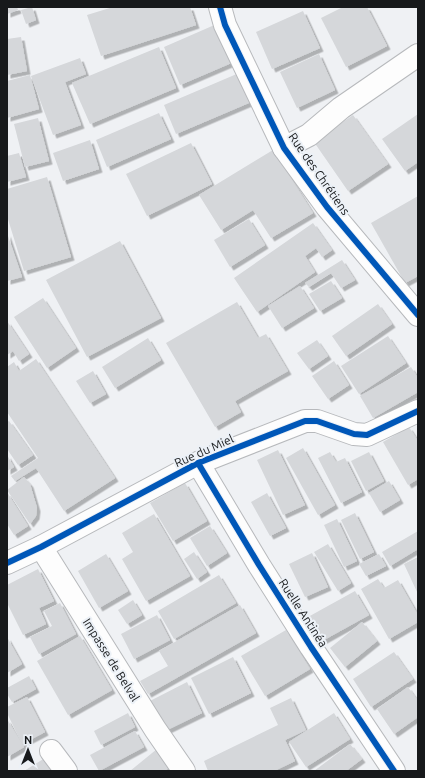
<svg xmlns="http://www.w3.org/2000/svg" width="425" height="778" font-family="Ubuntu,sans-serif">
  <style>
    .building { fill: #d5d7da; filter: url(#shadow) }
    .lines { fill: none; stroke-linecap: round; stroke-linejoin: round }
    .minor-casing { stroke: #b7b9bc; stroke-width: 24 }
    .minor { stroke: #fdfdfd; stroke-width: 22 }
    .cycleway-casing { stroke: #ecf1f7; stroke-width: 8 }
    .cycleway { stroke: #0057b8; stroke-width: 6 }
    .labels { text-anchor: middle; stroke-width: 4; stroke-linejoin: round; paint-order: stroke }
    .street-label { font-size: 12px; fill: #17191b; stroke: #ecf1f7 }
  </style>
  <defs>
    <filter id="shadow"><feDropShadow dx="3.5" dy="3.5" stdDeviation="0" flood-color="#0004"/></filter>
  </defs>
  <rect width="100%" height="100%" fill="#eff1f4"/>
  <g class="building">
    <polygon points="7,7 17,7 18,10 7,14"/>
    <polygon points="32,7 36,20 26,24 21,10"/>
    <polygon points="113,7 190,7 196,25 101,56 87,15"/>
    <polygon points="343,7 367,7 387,46 346,67 321,18"/>
    <polygon points="303,11 320,48 272,69 256,32"/>
    <polygon points="219,23 236,61 180,85 164,47"/>
    <polygon points="21,37 27,71 7,75 7,39"/>
    <polygon points="159,47 176,88 90,124 72,83"/>
    <polygon points="319,54 335,90 297,108 280,72"/>
    <polygon points="80,58 86,74 65,82 81,125 53,135 31,76"/>
    <polygon points="239,73 251,102 176,134 164,105"/>
    <polygon points="30,75 39,109 7,118 7,81"/>
    <polygon points="159,113 171,139 107,167 96,140"/>
    <polygon points="418,114 418,162 405,171 382,139"/>
    <polygon points="353,115 388,164 348,191 314,142"/>
    <polygon points="38,118 49,161 25,167 14,124"/>
    <polygon points="90,140 99,169 63,181 53,153"/>
    <polygon points="191,143 212,184 147,216 126,174"/>
    <polygon points="273,150 313,213 271,238 253,210 221,230 199,195"/>
    <polygon points="19,153 26,177 7,182 7,156"/>
    <polygon points="47,177 71,257 24,271 7,216 7,189"/>
    <polygon points="418,196 418,276 405,283 371,223"/>
    <polygon points="249,219 265,245 230,267 214,240"/>
    <polygon points="313,223 332,250 322,257 316,248 305,256 315,272 257,312 234,278"/>
    <polygon points="7,233 22,277 7,281"/>
    <polygon points="120,241 161,318 87,357 46,280"/>
    <polygon points="342,260 355,280 341,288 331,273 309,287 305,283"/>
    <polygon points="331,281 342,298 320,311 309,294"/>
    <polygon points="300,286 314,308 282,328 268,306"/>
    <polygon points="43,298 76,348 47,368 14,317"/>
    <polygon points="237,302 258,338 266,334 288,371 235,401 241,412 215,427 166,343"/>
    <polygon points="378,304 392,324 346,356 332,336"/>
    <polygon points="7,321 29,354 19,361 13,351 7,355"/>
    <polygon points="388,336 406,363 359,394 341,366"/>
    <polygon points="148,338 161,360 115,388 102,367"/>
    <polygon points="317,340 328,356 309,369 297,353"/>
    <polygon points="36,359 115,478 64,511 36,468 15,481 11,476 38,458 7,412 7,367 14,362 19,371"/>
    <polygon points="334,361 349,385 328,399 312,376"/>
    <polygon points="411,367 418,378 418,392 373,418 360,396"/>
    <polygon points="93,371 106,394 90,403 76,381"/>
    <polygon points="9,421 33,455 18,465 7,449 7,422"/>
    <polygon points="409,427 418,441 418,479 408,485 383,442"/>
    <polygon points="303,448 335,505 318,515 286,458"/>
    <polygon points="278,450 305,505 283,515 257,460"/>
    <polygon points="330,452 336,462 345,458 362,492 341,503 318,458"/>
    <polygon points="369,452 384,481 366,491 351,461"/>
    <polygon points="7,455 14,467 7,471"/>
    <polygon points="24,477 30,484 37,508 36,516 30,524 7,490"/>
    <polygon points="389,481 400,500 380,512 369,493"/>
    <polygon points="185,483 207,521 173,541 150,503"/>
    <polygon points="7,492 28,526 14,535 7,524"/>
    <polygon points="267,493 286,528 270,536 251,502"/>
    <polygon points="355,513 374,552 360,559 341,520"/>
    <polygon points="154,514 190,576 146,601 122,559 133,552 122,533"/>
    <polygon points="337,519 357,561 344,567 324,525"/>
    <polygon points="210,526 227,553 207,566 190,538"/>
    <polygon points="418,531 418,549 390,566 382,552"/>
    <polygon points="328,544 351,583 338,591 314,552"/>
    <polygon points="194,552 207,572 197,579 184,559"/>
    <polygon points="312,553 328,587 305,597 289,564"/>
    <polygon points="106,554 128,591 99,608 78,571"/>
    <polygon points="379,554 386,566 366,576 359,564"/>
    <polygon points="418,557 418,594 404,564"/>
    <polygon points="38,569 54,601 39,608 46,624 23,635 7,603 7,585"/>
    <polygon points="219,575 236,603 174,639 158,611"/>
    <polygon points="378,579 384,588 398,580 418,615 418,622 389,639 361,589"/>
    <polygon points="355,591 369,615 322,641 308,617"/>
    <polygon points="133,600 142,615 127,624 118,610"/>
    <polygon points="60,603 76,634 39,654 30,637 52,626 44,611"/>
    <polygon points="240,605 256,633 148,694 140,681 168,666 159,651"/>
    <polygon points="157,615 170,640 134,659 121,634"/>
    <polygon points="362,622 377,641 345,667 330,648"/>
    <polygon points="286,630 310,669 265,696 241,656"/>
    <polygon points="80,636 112,690 68,715 37,661"/>
    <polygon points="7,637 22,664 7,673"/>
    <polygon points="394,652 413,679 371,707 353,679"/>
    <polygon points="233,657 251,693 209,714 191,678"/>
    <polygon points="29,676 36,689 12,702 7,694 7,688"/>
    <polygon points="187,682 202,713 165,731 150,701"/>
    <polygon points="408,687 418,701 418,717 394,734 377,709"/>
    <polygon points="27,697 45,732 22,744 7,713 7,707"/>
    <polygon points="291,698 306,730 285,740 295,761 274,771 208,771 204,761 278,725 270,708"/>
    <polygon points="128,713 135,727 101,745 94,731"/>
    <polygon points="334,713 350,739 306,767 289,742"/>
    <polygon points="7,719 24,747 7,757"/>
    <polygon points="135,731 144,747 99,771 90,755"/>
    <polygon points="350,744 362,759 346,771 314,771"/>
    <polygon points="157,749 171,766 165,771 130,771"/>
    <polygon points="45,758 54,771 24,771"/>
  </g>
  <g class="lines">
    <defs>
      <g id="minor">
        <polyline points="220,7 225,25 284,148 327,207 418,315"/>
        <polyline points="284,148 309,135 341,108 418,55"/>
        <polyline points="198,463 259,565 311,647 394,771"/>
        <polyline points="41,547 155,729 184,771"/>
        <polyline points="7,563 41,547 198,463 305,421 317,421 354,434 367,435 418,411"/>
        <polyline points="51,751 66,771"/>
      </g>
    </defs>
    <use href="#minor" class="minor-casing"/>
    <use href="#minor" class="minor"/>
    <defs>
      <g id="cycleway">
        <polyline points="220,7 225,25 284,148 327,207 418,315"/>
        <polyline points="198,463 259,565 311,647 394,771"/>
        <polyline points="7,563 41,547 198,463 305,421 317,421 354,434 367,435 418,411"/>
      </g>
    </defs>
    <use href="#cycleway" class="cycleway-casing"/>
    <use href="#cycleway" class="cycleway"/>
  </g>
  <g class="labels">
    <g class="street-label">
      <text transform="translate(319 174) rotate(55)" y="4">Rue des Chrétiens</text>
      <text transform="translate(204 451) rotate(-24)" y="4">Rue du Miel</text>
      <text transform="translate(303 613) rotate(57)" y="4">Ruelle Antinéa</text>
      <text transform="translate(111 660) rotate(58)" y="4">Impasse de Belval</text>
    </g>
  </g>
  <rect width="425" height="778" fill="none" stroke="#17191b" stroke-width="16"/>
  <g transform="translate(28 750)" stroke="#ecf1f7" stroke-width="3" paint-order="stroke">
  <path d="M0-3L7 15L0 10L-7 15Z" fill="#17191b"/>
  <text y="-6" font-size="11" font-weight="bold" text-anchor="middle" fill="#17191b">N</text>
  </g>
</svg>
